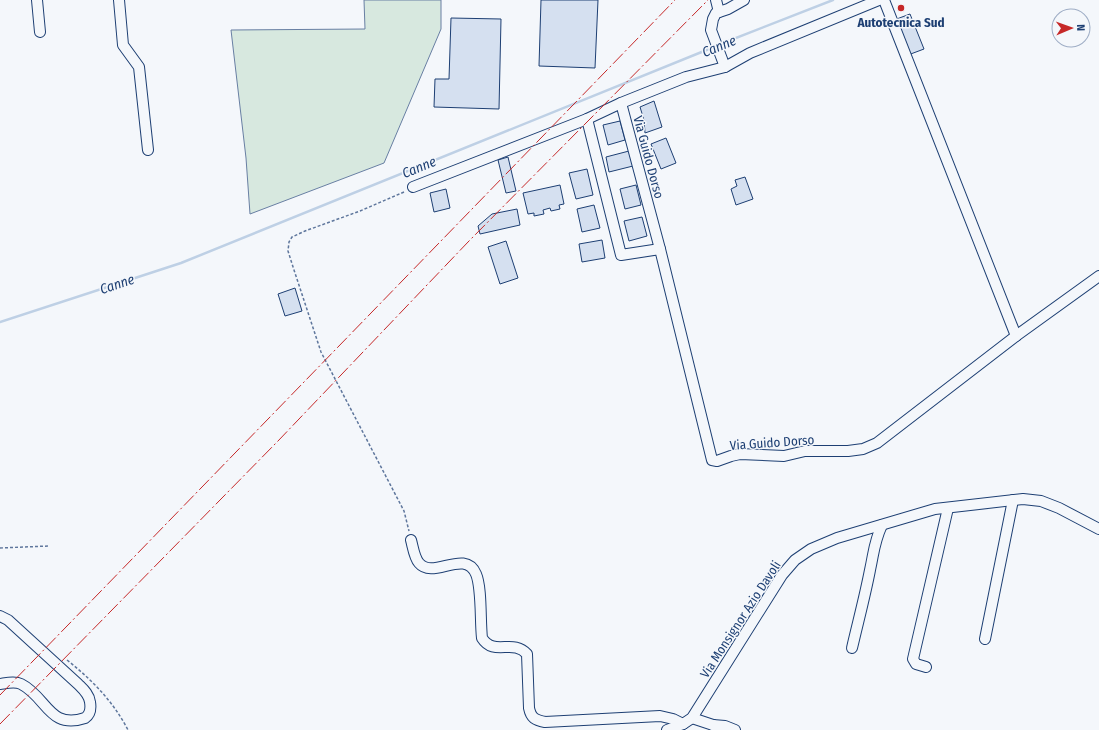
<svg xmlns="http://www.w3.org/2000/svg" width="1099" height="730" font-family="'Fira Sans Condensed',sans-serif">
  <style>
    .green { fill: #d7e8df; stroke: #687fa3 }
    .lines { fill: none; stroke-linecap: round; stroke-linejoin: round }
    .stream { stroke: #bed0e5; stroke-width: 2.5 }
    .building { fill: #d5e0f0; stroke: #1d3f73 }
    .minor-casing { stroke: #1d3f73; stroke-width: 12 }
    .path { stroke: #5e769c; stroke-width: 1.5; stroke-dasharray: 3 2; stroke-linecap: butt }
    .minor { stroke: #f4f7fb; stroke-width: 10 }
    .power { stroke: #c62828; stroke-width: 1; stroke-dasharray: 14 3 2 3; stroke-linecap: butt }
    .poi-dot { fill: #c62828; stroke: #f4f7fb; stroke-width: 1.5 }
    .labels { text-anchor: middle; stroke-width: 3; stroke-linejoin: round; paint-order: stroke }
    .poi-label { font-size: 13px; font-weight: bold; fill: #1d3f73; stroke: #f4f7fb }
    .street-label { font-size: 13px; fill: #1d3f73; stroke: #f4f7fb }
    .water-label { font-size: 14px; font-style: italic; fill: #1d3f73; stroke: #f4f7fb }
  </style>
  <rect width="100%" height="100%" fill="#f4f7fb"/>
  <polygon class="green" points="364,0 441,0 441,29 384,163 250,214 246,158 231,30 365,29"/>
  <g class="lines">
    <g class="stream">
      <polyline points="718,45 833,0"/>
      <polyline points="0,322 181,263 714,47"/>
    </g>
  </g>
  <g class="building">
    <polygon points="541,0 598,0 595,68 539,66"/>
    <polygon points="910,14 924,49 908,55 894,20"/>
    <polygon points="451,18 501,19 499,109 434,107 435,79 449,79"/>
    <polygon points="654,101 662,127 645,133 644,120 640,107"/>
    <polygon points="620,121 625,140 608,145 603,125"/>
    <polygon points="666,138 676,163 661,169 651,144"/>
    <polygon points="629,151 633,166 609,172 606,157"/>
    <polygon points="508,157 516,191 506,193 498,160"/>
    <polygon points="587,169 593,195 576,199 569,173"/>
    <polygon points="745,177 753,199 736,205 731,189 737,186 735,180"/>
    <polygon points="560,185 564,204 559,205 560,209 551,211 550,208 543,210 544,214 534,216 534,213 528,214 523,193"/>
    <polygon points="636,185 641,205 625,209 620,189"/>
    <polygon points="446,189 450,208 434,212 430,193"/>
    <polygon points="594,205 600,228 582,232 577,209"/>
    <polygon points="517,209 520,225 480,234 478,226 492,214"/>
    <polygon points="642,217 647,236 629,241 624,221"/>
    <polygon points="602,240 605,258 582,262 579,244"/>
    <polygon points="506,241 518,278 500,284 488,247"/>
    <polygon points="295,288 302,311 285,316 278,294"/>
  </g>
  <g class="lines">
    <defs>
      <g id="minor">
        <polyline points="37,0 40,32"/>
        <polyline points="119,0 123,45 139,67 148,150"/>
        <polyline points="716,0 719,12"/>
        <polyline points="884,0 1016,336"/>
        <polyline points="725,67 711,30 713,19 716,13 728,9 744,0"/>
        <polyline points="621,103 660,249 712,460 717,461 731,456 740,454 784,456 805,451 848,451 863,449 877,443 1016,336 1099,276"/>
        <polyline points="587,119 621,255 660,249"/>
        <polyline points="413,187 587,119 621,103 686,77 725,67 750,53 879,0"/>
        <path d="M411,540C413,547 414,557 419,563C433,580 465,548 476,574C482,588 480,621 482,638C494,657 513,638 527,654L529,708C531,718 535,720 545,722L660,716L673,719L683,724"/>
        <path d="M0,616L8,620L78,684C83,689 89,694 90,702C91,708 91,714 85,718C49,730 47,697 21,684C15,681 7,683 0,684"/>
        <polyline points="985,639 1013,500"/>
        <path d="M852,648C858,622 865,596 870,570C874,552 874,542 882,525"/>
        <polyline points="926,667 916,664 913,659 948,508"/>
        <polyline points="692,718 713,725 721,730"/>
        <polyline points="713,725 725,726 735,730"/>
        <polyline points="667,730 683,724 692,718 782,575 795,560 811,549 837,538 935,509 1023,499 1041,501 1059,508 1099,529"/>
      </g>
    </defs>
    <use href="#minor" class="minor-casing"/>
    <g class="path">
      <polyline points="404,192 360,211 305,231 292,237 289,242 288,251 294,270 321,352 404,511 409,531"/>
      <polyline points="0,548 48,546"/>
      <path d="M67,660C92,680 113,701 128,730"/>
    </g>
    <use href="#minor" class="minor"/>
    <g class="power">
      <polyline points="0,695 675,0"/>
      <polyline points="0,724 278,441 469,241 708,0"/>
    </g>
  </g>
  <circle class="poi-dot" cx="901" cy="8" r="4"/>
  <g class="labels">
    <g class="poi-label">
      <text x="901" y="27">Autotecnica Sud</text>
    </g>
    <g class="street-label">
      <text transform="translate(649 157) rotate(75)" y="5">Via Guido Dorso</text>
      <text transform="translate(772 442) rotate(-4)" y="5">Via Guido Dorso</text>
      <text transform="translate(740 619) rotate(-57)" y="5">Via Monsignor Azio Davoli</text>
    </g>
    <g class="water-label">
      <text transform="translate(719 46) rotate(-22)" y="5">Canne</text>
      <text transform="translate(419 167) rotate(-22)" y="5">Canne</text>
      <text transform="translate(117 284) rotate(-18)" y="5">Canne</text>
    </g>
  </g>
  <g transform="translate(1071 28) rotate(88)"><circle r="19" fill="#f4f7fb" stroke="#9eadc5"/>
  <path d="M0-3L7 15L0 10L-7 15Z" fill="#c62828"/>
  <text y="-6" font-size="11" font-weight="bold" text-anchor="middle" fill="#1d3f73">N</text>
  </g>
</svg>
